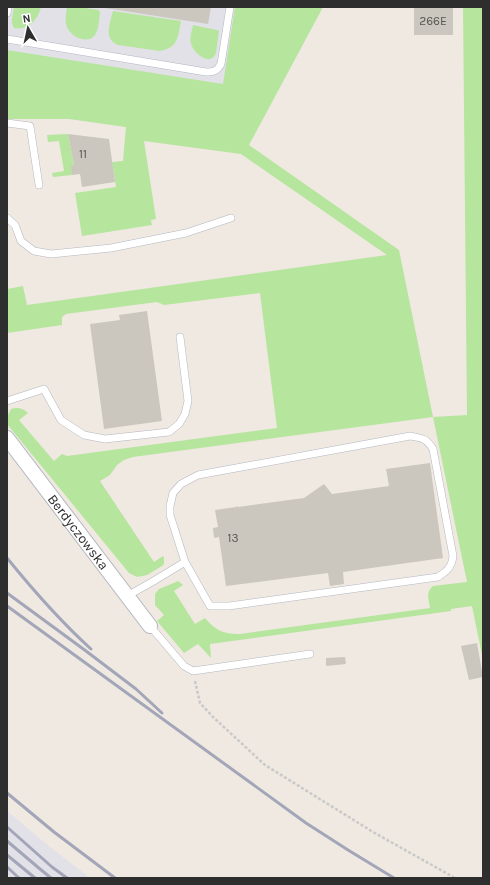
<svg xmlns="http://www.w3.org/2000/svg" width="490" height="885" font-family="Karla,sans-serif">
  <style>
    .industrial { fill: #e3e1e8 }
    .green { fill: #b6e59e }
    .building { fill: #cbc7bf }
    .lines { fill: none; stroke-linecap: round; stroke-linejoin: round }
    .service-casing { stroke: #b4b7c1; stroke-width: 8 }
    .minor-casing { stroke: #b4b7c1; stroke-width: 16 }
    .path { stroke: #c9c9c9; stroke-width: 2.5; stroke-dasharray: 3 2; stroke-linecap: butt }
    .service { stroke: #fff; stroke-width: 7 }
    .minor { stroke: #fff; stroke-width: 14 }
    .rail { stroke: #a3a6b8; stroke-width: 3 }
    .labels { text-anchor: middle; stroke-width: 4; stroke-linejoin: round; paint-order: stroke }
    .number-label { font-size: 12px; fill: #555452 }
    .street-label { font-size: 14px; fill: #2e2e2e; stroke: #fff }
  </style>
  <rect width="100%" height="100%" fill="#efe9e1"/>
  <g class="industrial">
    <polygon points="7,7 323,7 249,144 7,110"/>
    <polygon points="7,811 50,847 90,878 7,878"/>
  </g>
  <g class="green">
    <path d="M14,7H41C38,20 28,31 14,28C10,22 13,14 14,7Z"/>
    <path d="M67,7H78L99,10L100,13C99,20 99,29 95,35C88,44 73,38 68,29C64,22 66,14 67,7Z"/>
    <path d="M235,7H323L249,145L399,250L433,417L467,415L463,7H483V660L472,606L451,609V611L210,644L211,658L198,644L184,653L157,621L164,615L155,605V594L159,589L176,582L178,581L183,585L174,591L195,624L205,618C216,631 224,634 240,634L430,608C429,599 425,593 433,586L467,582L433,417L133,457L124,460L117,465L110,475L100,481L154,562L163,556L164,558V564L162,566L147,575L137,577L129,573L7,424V417L11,409C17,407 23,408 28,413L19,420L54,461L62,454L67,456L277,428L260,293L164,305L157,302L66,314L62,317V325L7,333V289L23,286L27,305L387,255L241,154L144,141L156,219L151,220L152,225L82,236L75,193L116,187L112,162L123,161L126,127L69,119H7V50L223,84Z"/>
    <path d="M113,11L181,21C178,37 178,48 160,51L118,45C103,39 110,23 113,11Z"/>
    <path d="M193,25L217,30L219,31L216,53C211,67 194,54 191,44C189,38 192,31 193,25Z"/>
    <polygon points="68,134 74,165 72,175 53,177 52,173 64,171 59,141 48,142 47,135"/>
  </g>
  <g class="building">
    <polygon points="105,7 211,7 208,24 105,8"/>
    <rect x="414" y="7" width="39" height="28"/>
    <polygon points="68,134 109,139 115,182 82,187 80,174 72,175 71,166 74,165"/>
    <polygon points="147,311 162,421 104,429 90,324 120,320 119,315"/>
    <polygon points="430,463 443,558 343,572 344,584 330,586 328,573 226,586 219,537 214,538 213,528 218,527 215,510 236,507 237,506 238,507 304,498 324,484 332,494 389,486 386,469"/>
    <polygon points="477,643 483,677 469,680 461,646"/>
    <polygon points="345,657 346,664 326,666 326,658"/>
  </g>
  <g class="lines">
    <defs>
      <g id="service">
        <polyline points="7,13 8,7"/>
        <path d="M7,39L206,72C214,72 217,71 221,64L230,7"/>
        <polyline points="7,123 30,126 39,185"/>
        <polyline points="7,218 15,225 21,241 34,251 51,254 111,248 186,233 231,218"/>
        <polyline points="7,401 44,389 61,420 84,435 105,439 169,432 179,424 185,414 188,401 180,337"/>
        <path d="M410,436C422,438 426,438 433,449L453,556C452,567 447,571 438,577L229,606H210L185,562L170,515V506L173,493L181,484L198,475Z"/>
        <polyline points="127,596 152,582 185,562"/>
        <polyline points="150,626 184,666 193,671 310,654"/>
      </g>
      <g id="minor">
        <path id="s1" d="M7,438L150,626"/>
      </g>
    </defs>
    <use href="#service" class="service-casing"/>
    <use href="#minor" class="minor-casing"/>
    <polyline class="path" points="195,681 200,703 213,717 265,765 373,832 455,878"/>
    <use href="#service" class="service"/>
    <use href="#minor" class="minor"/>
    <g class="rail">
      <path d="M7,558C33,590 60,621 91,649"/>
      <polyline points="7,593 86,651 136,689 162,713"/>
      <polyline points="7,606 306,823 348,850 394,878"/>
      <polyline points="7,793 54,832 115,878"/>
      <polyline points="7,827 52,867 67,878"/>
      <polyline points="7,841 40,869 51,878"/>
      <polyline points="7,855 35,878"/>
      <polyline points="7,867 19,878"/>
    </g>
  </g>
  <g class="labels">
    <g class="number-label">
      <text x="433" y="25">266E</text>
      <text x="83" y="158">11</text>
      <text x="233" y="542">13</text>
    </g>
    <g class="street-label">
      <text dy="5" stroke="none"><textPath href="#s1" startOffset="118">Berdyczowska</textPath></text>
    </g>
  </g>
  <rect width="490" height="885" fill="none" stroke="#2e2e2e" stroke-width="16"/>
  <g transform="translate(28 28) rotate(351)" stroke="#ffffff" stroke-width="3" paint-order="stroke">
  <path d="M0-3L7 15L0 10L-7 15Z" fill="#2e2e2e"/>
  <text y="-6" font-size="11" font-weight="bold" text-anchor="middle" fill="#2e2e2e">N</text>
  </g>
</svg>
